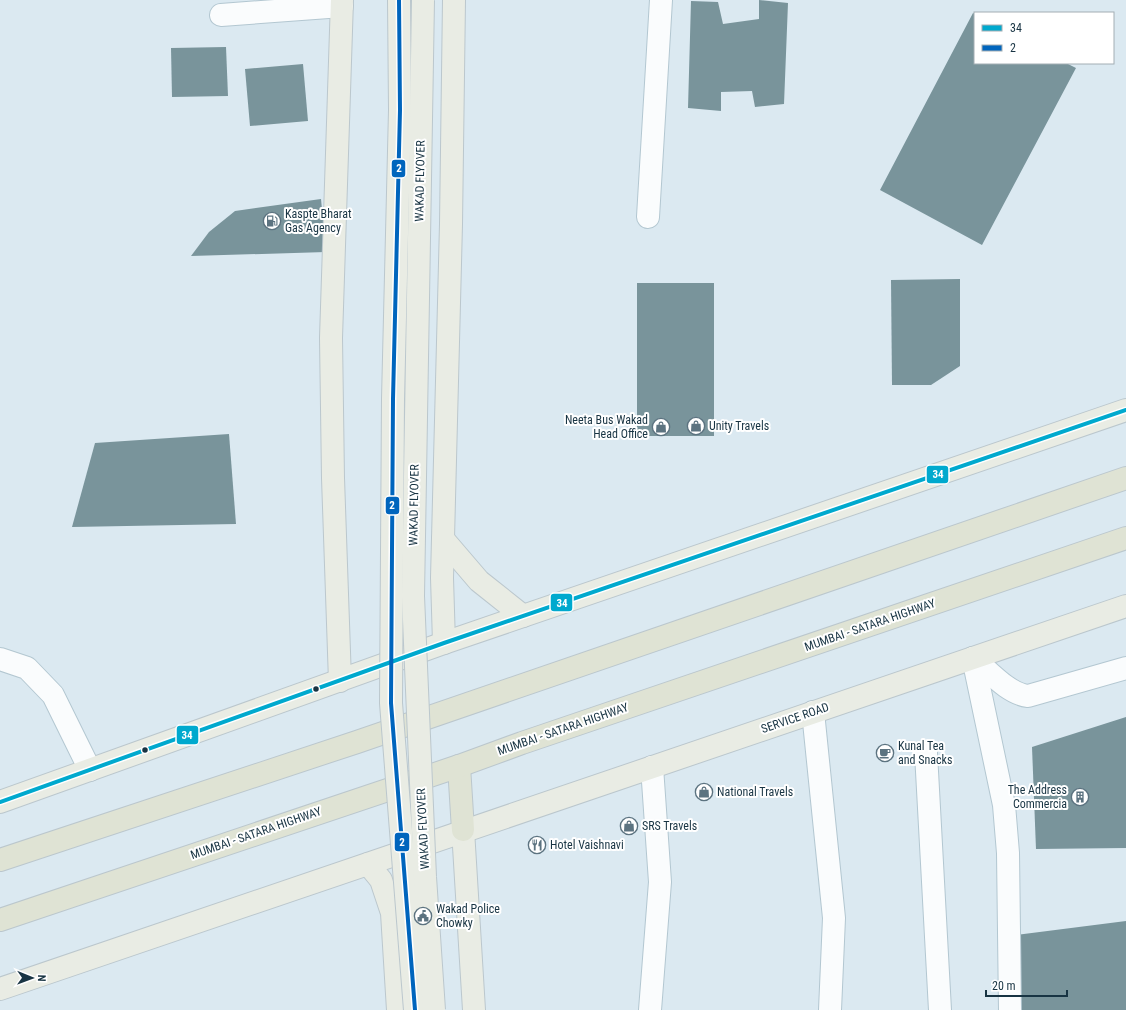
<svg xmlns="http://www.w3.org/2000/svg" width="1126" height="1010" font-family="'Roboto Condensed',sans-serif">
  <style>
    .building { fill: #79949b }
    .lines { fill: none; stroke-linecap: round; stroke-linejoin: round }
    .minor-casing { stroke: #b3c7d1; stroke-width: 24 }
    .major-casing { stroke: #bbc7cd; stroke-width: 24 }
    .highway-casing { stroke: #bbc7cd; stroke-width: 24 }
    .minor { stroke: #fafcfd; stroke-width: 22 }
    .major { stroke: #e9ece4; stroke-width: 22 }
    .highway { stroke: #dfe3d4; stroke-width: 22 }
    .major-bridge-casing { stroke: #bbc7cd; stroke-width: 24; stroke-linecap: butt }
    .major-bridge { stroke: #e9ece4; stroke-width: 22 }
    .bus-1-casing { stroke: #fff; stroke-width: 7 }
    .bus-2-casing { stroke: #fff; stroke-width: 7 }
    .bus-1 { stroke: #00a9ce; stroke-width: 4 }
    .bus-2 { stroke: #0065bd; stroke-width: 4 }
    .bus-dot { fill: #183443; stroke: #fff; stroke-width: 1.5 }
    .labels { text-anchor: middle; stroke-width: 4; stroke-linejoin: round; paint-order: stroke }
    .street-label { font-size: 12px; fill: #183443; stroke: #fff }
    .poi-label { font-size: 12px; fill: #183443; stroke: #fff; text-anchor: start }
    .line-badge { stroke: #fff; stroke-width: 1.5 }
    .badge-label { font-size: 11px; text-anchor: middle; font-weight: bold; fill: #fff }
  </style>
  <rect width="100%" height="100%" fill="#dbe9f1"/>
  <g class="building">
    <polygon points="759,0 788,3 784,104 755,107 752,91 721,92 721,111 688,108 691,1 718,2 723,24 759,19"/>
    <polygon points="973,13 975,14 975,63 1066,63 1076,68 982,245 880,190"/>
    <polygon points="226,47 228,96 172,97 171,48"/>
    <polygon points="303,64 308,121 250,126 245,69"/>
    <polygon points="321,199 326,252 191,256 209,232 235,211"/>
    <polygon points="960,279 960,366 931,385 892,385 891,280"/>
    <rect x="637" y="283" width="77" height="153"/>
    <polygon points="229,434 236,524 72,527 95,443"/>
    <polygon points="1126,717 1126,848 1036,849 1032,747"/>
    <polygon points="1126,921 1126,1010 1018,1010 1016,935"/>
  </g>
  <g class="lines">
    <defs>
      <g id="minor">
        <polyline points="221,15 342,6"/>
        <polyline points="648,217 661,0"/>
        <polyline points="973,658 1004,805 1008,853 1010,1010"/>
        <path d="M973,658C988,670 1008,694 1028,696L1126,668"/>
        <polyline points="0,659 27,668 53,695 90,770"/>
        <polyline points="813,712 834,918 830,1010"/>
        <polyline points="926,753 940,1010"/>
        <polyline points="650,1010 660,882 652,767"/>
      </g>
      <g id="major">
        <polyline points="443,539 479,581 523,616"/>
        <polyline points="444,643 442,578 451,224 454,0"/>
        <polyline points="340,681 333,478 331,338 342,0"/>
        <polyline points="0,802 444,643 1126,410"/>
        <polyline points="463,830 474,1010"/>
        <polyline points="368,864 381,880 392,913 398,1010"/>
        <polyline points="0,989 1126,606"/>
      </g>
      <g id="highway">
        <polyline points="459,766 463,830"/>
        <polyline points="0,860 357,742 1126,478"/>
        <polyline points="0,920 459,766 522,743 1126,538"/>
      </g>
    </defs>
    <use href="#minor" class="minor-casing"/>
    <use href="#major" class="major-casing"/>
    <use href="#highway" class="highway-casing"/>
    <use href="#minor" class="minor"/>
    <use href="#major" class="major"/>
    <use href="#highway" class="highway"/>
    <defs>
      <g id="major-bridge">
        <polyline points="399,0 400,110 393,399 391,703 415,1010"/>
        <polyline points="423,0 413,596 425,877 434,1010"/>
      </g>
    </defs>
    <use href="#major-bridge" class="major-bridge-casing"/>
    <use href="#major-bridge" class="major-bridge"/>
    <defs>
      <polyline id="bus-1" points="0,802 444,643 1126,410"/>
      <polyline id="bus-2" points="399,0 400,110 393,399 391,703 415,1010"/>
    </defs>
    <use href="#bus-1" class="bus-1-casing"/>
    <use href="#bus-2" class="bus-2-casing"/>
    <use href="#bus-1" class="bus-1"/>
    <use href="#bus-2" class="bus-2"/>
  </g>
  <defs>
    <symbol id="fuel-ring" viewBox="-11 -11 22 22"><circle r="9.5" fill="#fff" stroke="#5c7380" stroke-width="1.5"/><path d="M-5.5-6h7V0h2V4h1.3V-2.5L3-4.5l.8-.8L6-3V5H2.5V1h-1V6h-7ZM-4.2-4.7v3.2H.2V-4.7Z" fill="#5c7380"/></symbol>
    <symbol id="shop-ring" viewBox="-11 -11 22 22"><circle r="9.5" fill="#fff" stroke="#5c7380" stroke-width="1.5"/><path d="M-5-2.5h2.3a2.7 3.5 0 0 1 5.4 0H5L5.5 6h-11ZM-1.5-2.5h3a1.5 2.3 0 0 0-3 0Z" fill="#5c7380"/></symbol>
    <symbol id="cafe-ring" viewBox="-11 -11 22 22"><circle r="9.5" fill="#fff" stroke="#5c7380" stroke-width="1.5"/><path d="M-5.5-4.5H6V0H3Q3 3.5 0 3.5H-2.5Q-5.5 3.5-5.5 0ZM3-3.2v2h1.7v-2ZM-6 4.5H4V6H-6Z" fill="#5c7380"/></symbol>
    <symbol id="building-ring" viewBox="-11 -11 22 22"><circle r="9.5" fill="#fff" stroke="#5c7380" stroke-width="1.5"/><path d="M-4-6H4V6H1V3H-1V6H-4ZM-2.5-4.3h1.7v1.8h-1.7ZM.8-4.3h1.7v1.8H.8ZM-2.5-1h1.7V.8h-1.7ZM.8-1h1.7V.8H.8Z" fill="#5c7380"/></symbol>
    <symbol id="restaurant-ring" viewBox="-11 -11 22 22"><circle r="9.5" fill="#fff" stroke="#5c7380" stroke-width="1.5"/><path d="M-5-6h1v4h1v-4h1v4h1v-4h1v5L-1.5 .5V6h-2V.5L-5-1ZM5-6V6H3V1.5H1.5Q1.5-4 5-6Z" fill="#5c7380"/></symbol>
    <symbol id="civic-ring" viewBox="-11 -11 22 22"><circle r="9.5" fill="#fff" stroke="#5c7380" stroke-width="1.5"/><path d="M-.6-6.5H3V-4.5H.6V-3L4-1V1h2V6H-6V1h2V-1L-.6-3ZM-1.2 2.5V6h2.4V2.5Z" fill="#5c7380"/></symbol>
  </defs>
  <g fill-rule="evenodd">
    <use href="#fuel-ring" x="262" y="211" width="20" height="20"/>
    <use href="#shop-ring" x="686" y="416" width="20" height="20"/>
    <use href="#shop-ring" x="651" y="417" width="20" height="20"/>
    <use href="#cafe-ring" x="875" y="743" width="20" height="20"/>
    <use href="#shop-ring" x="694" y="782" width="20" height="20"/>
    <use href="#building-ring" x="1070" y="787" width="20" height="20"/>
    <use href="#shop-ring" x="619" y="816" width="20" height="20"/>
    <use href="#restaurant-ring" x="527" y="835" width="20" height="20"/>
    <use href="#civic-ring" x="413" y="906" width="20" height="20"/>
  </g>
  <g class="bus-dot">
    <circle cx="316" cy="689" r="3.5"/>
    <circle cx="145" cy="750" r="3.5"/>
  </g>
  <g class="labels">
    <g class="street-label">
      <text transform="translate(420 181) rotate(-89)" y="4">WAKAD FLYOVER</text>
      <text transform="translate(414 505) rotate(-89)" y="4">WAKAD FLYOVER</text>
      <text transform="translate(870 625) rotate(-19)" y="4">MUMBAI - SATARA HIGHWAY</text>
      <text transform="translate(795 718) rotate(-19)" y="4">SERVICE ROAD</text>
      <text transform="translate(563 729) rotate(-19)" y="4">MUMBAI - SATARA HIGHWAY</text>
      <text transform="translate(423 829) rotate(-93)" y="4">WAKAD FLYOVER</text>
      <text transform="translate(256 833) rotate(-19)" y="4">MUMBAI - SATARA HIGHWAY</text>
    </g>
    <g class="poi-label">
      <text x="285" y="218">Kaspte Bharat<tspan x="285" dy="14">Gas Agency</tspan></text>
      <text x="648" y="424" text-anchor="end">Neeta Bus Wakad<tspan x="648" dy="14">Head Office</tspan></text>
      <text x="709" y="430">Unity Travels</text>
      <text x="898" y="750">Kunal Tea<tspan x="898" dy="14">and Snacks</tspan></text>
      <text x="1067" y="794" text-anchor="end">The Address<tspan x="1067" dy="14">Commercia</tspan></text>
      <text x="717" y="796">National Travels</text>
      <text x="642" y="830">SRS Travels</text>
      <text x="550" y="849">Hotel Vaishnavi</text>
      <text x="436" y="913">Wakad Police<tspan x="436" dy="14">Chowky</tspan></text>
    </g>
  </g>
  <g class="line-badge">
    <rect x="391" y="159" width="15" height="19" rx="4" fill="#0065bd"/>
    <rect x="926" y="465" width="23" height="19" rx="4" fill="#00a9ce"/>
    <rect x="385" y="496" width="15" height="19" rx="4" fill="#0065bd"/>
    <rect x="550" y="593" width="23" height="19" rx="4" fill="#00a9ce"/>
    <rect x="176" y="725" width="23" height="20" rx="4" fill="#00a9ce"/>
    <rect x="394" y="832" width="16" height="20" rx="4" fill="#0065bd"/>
  </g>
  <g class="badge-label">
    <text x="399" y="172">2</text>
    <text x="938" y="478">34</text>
    <text x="392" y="509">2</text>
    <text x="562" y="607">34</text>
    <text x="187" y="739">34</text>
    <text x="402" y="846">2</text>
  </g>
  <rect x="974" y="12" width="140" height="52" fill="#ffffff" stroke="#a3aeb4"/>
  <rect x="982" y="25" width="20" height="6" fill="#00a9ce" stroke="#a3aeb4"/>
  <text x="1010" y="32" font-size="12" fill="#183443">34</text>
  <rect x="982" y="45" width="20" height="6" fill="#0065bd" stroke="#a3aeb4"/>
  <text x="1010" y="52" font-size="12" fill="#183443">2</text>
  <g transform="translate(32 978) rotate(91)" stroke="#ffffff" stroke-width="3" paint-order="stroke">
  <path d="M0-3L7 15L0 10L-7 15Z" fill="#183443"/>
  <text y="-6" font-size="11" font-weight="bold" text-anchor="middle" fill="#183443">N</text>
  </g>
  <path d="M986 990v6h81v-6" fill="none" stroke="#183443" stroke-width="2"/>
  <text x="992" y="990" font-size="12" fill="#183443" stroke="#ffffff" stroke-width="3" paint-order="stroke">20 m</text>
</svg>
